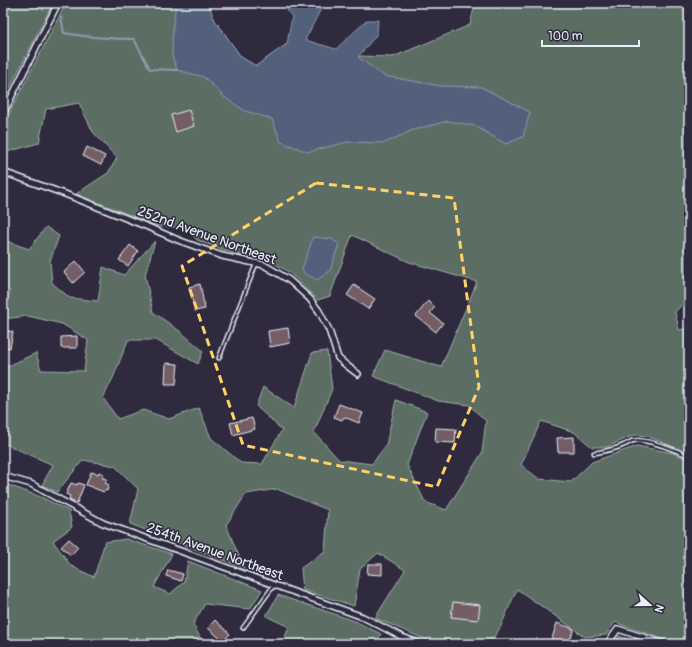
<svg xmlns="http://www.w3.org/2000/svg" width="692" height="647" font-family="Pangolin,sans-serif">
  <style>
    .green { fill: #5c6d64; stroke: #a2afae }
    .water { fill: #53607c; stroke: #8f9aae }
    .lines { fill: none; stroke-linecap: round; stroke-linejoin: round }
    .stream { stroke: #8f9aae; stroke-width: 2 }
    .building { fill: #755d65; stroke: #e8f1f8 }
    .service-casing { stroke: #e8f1f8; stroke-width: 5.5 }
    .minor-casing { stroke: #e8f1f8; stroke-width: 8 }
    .service { stroke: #2f2a3d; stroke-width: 2.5 }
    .minor { stroke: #2f2a3d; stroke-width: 5 }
    .marked { fill: none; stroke: #ffd166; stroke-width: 3; stroke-dasharray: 8 5; stroke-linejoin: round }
    .labels { text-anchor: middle; stroke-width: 3; stroke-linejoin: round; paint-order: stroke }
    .street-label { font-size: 14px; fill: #e8f1f8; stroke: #2f2a3d }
  </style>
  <rect width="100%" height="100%" fill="#2f2a3d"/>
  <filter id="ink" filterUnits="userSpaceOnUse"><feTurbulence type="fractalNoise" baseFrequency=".025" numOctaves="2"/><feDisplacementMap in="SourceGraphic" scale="8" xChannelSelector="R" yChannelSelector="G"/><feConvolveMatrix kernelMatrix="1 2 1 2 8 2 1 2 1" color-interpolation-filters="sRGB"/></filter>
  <g filter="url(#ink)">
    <g class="green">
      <polygon points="3,3 53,3 3,101"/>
      <polygon points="66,3 208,3 214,19 241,57 256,66 287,44 358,56 393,57 470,25 475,4 477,3 689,3 689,297 675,312 679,330 689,328 689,453 647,436 634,435 607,447 592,447 574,432 541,421 521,465 539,479 571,482 592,462 637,446 673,453 689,460 689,644 676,644 615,622 606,635 585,637 517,589 500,628 489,644 436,644 375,618 405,570 378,553 360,569 354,606 303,590 301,568 325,551 328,510 277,489 246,494 226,525 244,568 130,524 138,489 115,466 83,460 57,492 42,485 53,465 3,443 3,366 6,367 36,353 41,370 84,371 88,340 62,324 28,316 3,319 3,301 11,292 3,286 3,240 29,249 46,227 59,236 50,261 52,283 70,298 98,301 103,267 124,275 155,241 145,275 153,312 181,332 203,351 198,364 156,340 128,340 113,378 103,398 118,419 143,410 169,419 199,408 211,438 241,463 262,464 282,430 256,406 263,387 294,408 312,353 327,351 332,389 314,432 339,460 372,464 386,445 396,400 427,412 407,465 425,502 446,510 482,453 486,421 469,405 438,401 373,376 385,350 441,367 477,282 409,262 352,235 330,296 318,300 290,273 269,260 237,255 197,240 186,228 158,226 76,194 108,173 117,158 93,132 79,103 46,109 39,143 3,153 3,125"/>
      <polygon points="3,483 41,497 69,511 72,527 53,541 71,566 94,577 105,542 126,539 172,554 154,587 170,594 184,582 188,561 262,590 250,609 205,604 193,624 203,643 205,644 3,644"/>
      <polygon points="278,595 355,621 381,634 375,644 282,644 289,627 266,616"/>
      <polygon points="619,636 641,644 615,644"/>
    </g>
    <g class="water">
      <polygon points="176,3 208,3 214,19 241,57 256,66 287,44 292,17 282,3 324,3 305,40 336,49 367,20 378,20 377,34 358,57 384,76 441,86 481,87 530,112 523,137 506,144 475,126 448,121 413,130 385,143 347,142 308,152 281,142 272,119 245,111 224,97 204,77 177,70 172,55 173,26"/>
      <polygon points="313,237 332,239 339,244 330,271 317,280 304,273 302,269"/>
    </g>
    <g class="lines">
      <g class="stream">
        <polyline points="32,3 44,10"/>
        <path d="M61,17L64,33C87,37 110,39 134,39L150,69L177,70"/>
      </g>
    </g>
    <g class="building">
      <polygon points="189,110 194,126 176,132 171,115"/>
      <polygon points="87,147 105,156 101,165 83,156"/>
      <polygon points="130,245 138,251 128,266 119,260"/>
      <polygon points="76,261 85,272 73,283 64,272"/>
      <polygon points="200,284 205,309 195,311 189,287"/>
      <polygon points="354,285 375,299 368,309 347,295"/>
      <polygon points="428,301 435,307 430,313 443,323 436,332 416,316"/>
      <polygon points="288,328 290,343 270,347 268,331"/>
      <polygon points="3,330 13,332 10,348 3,346"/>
      <polygon points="77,336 77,348 61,348 61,337"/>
      <polygon points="166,363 178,364 176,384 165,384"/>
      <polygon points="339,404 363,413 359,423 344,417 342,420 334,417"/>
      <polygon points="252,418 255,429 233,435 230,423"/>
      <polygon points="436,428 456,429 455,443 435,442"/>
      <polygon points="574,437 574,452 558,452 557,438"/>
      <polygon points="91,472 98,474 99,472 104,474 102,478 107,479 105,483 109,485 107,491 105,490 104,492 86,485"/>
      <polygon points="71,483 77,485 78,483 84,485 77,503 69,500 70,496 66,494"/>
      <polygon points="69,539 78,547 71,555 61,547"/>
      <polygon points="368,564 382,564 382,575 367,574"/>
      <polygon points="168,570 183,574 181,581 166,576"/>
      <polygon points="453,602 480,605 478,620 451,617"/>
      <polygon points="215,620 230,634 223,641 208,628"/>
      <polygon points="557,623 574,629 568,644 550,644"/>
    </g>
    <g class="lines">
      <defs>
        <g id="service">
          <polyline points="219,358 256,264"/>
          <path d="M594,453C605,451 614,450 624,445C627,444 630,442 632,441C645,437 677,451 689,456"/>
          <polyline points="243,628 274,585"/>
        </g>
        <g id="minor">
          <polyline points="3,114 58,3"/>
          <polyline points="3,172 65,194 148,227 178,240 222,256 264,265 289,280 310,299 319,311 329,330 338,358 346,365 358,374"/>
          <polyline points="3,476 31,484 103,523 363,617 402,637 421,644"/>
          <polyline points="607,644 618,629 664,644"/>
        </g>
      </defs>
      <use href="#service" class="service-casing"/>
      <use href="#minor" class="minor-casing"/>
      <use href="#service" class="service"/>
      <use href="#minor" class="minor"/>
    </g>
  </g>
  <path class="marked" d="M316,183L454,198L479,387L437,487L243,445L182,266Z"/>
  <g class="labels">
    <g class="street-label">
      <text transform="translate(207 235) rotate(20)" y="5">252nd Avenue Northeast</text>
      <text transform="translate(215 551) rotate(20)" y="5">254th Avenue Northeast</text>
    </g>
  </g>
  <rect width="692" height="647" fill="none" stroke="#2f2a3d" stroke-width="16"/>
  <rect x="8" y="8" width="676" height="631" fill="none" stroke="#e8f1f8" stroke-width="1.5" filter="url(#ink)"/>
  <g transform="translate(650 605) rotate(111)" stroke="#2f2a3d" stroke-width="3" paint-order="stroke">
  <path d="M0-3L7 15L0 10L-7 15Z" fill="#e8f1f8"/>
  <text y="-6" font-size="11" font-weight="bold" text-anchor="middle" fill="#e8f1f8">N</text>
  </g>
  <path d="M542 40v6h97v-6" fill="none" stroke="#e8f1f8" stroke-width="2"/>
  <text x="548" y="40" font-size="12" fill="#e8f1f8" stroke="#2f2a3d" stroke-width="3" paint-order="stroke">100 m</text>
</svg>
